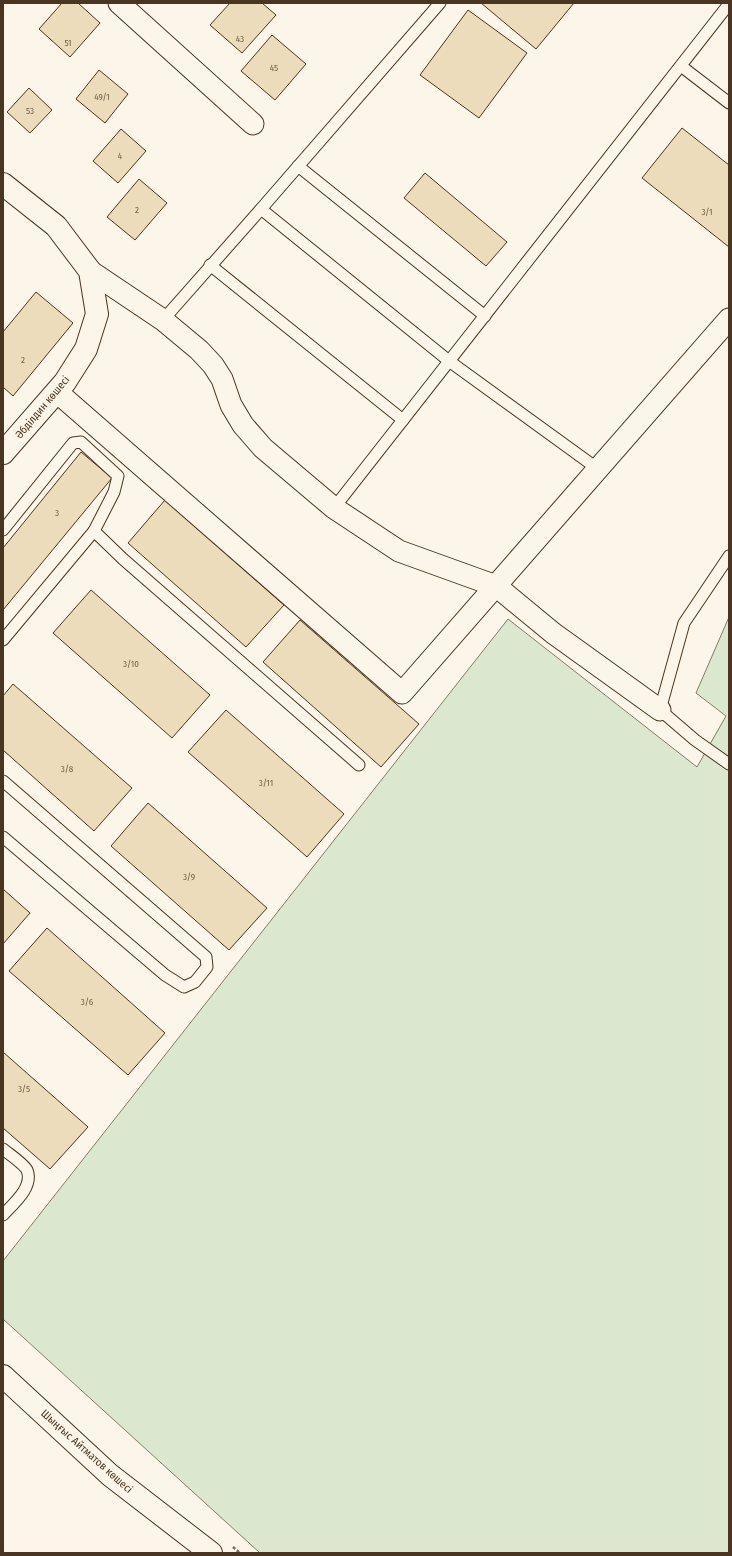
<svg xmlns="http://www.w3.org/2000/svg" width="732" height="1556" font-family="'Fira Sans Condensed',sans-serif">
  <style>
    .green { fill: #dce7d0; stroke: #887966 }
    .building { fill: #ecdcbc; stroke: #4a3520 }
    .lines { fill: none; stroke-linecap: round; stroke-linejoin: round }
    .service-casing { stroke: #4a3520; stroke-width: 13 }
    .minor-casing { stroke: #4a3520; stroke-width: 23 }
    .secondary-casing { stroke: #4a3520; stroke-width: 24 }
    .path { stroke: #7f6f5c; stroke-width: 2.5; stroke-dasharray: 3 2; stroke-linecap: butt }
    .service { stroke: #fbf6e9; stroke-width: 11 }
    .minor { stroke: #fbf6e9; stroke-width: 21 }
    .secondary { stroke: #fbf6e9; stroke-width: 22 }
    .labels { text-anchor: middle; stroke-width: 3; stroke-linejoin: round; paint-order: stroke }
    .number-label { font-size: 9px; fill: #725f47 }
    .street-label { font-size: 11px; fill: #4a3520; stroke: #fbf6e9 }
  </style>
  <rect width="100%" height="100%" fill="#fbf6e9"/>
  <polygon class="green" points="729,617 729,1553 260,1553 3,1319 3,1261 508,619 697,767 726,716 696,693"/>
  <g class="building">
    <polygon points="62,3 78,3 100,23 70,57 39,29"/>
    <polygon points="230,3 262,3 276,15 242,53 210,25"/>
    <polygon points="481,3 574,3 536,49"/>
    <polygon points="468,10 527,53 479,118 420,75"/>
    <polygon points="272,35 306,64 275,100 241,71"/>
    <polygon points="99,70 128,94 105,123 76,99"/>
    <polygon points="29,88 52,110 30,133 7,112"/>
    <polygon points="682,128 729,165 729,247 642,178"/>
    <polygon points="121,129 146,151 118,183 93,161"/>
    <polygon points="425,173 507,242 486,266 404,198"/>
    <polygon points="139,179 167,203 135,240 107,217"/>
    <polygon points="36,292 73,323 13,396 3,387 3,332"/>
    <polygon points="81,452 112,478 3,610 3,548"/>
    <polygon points="165,500 284,605 246,647 128,543"/>
    <polygon points="91,590 210,695 172,738 53,633"/>
    <polygon points="300,620 419,724 381,767 263,662"/>
    <polygon points="13,684 132,788 94,831 3,750 3,696"/>
    <polygon points="226,710 344,814 307,857 188,752"/>
    <polygon points="148,803 267,908 229,950 111,846"/>
    <polygon points="3,889 30,913 3,944"/>
    <polygon points="47,928 165,1033 128,1075 9,971"/>
    <polygon points="3,1052 88,1127 50,1169 3,1128"/>
  </g>
  <g class="lines">
    <defs>
      <g id="service">
        <polyline points="681,66 729,103"/>
        <polyline points="298,166 485,316"/>
        <polyline points="261,209 449,361 598,469"/>
        <polyline points="210,265 403,420"/>
        <polyline points="163,320 261,209 440,3"/>
        <polyline points="334,508 729,4"/>
        <polyline points="3,530 73,443 81,442 118,476 114,492 94,531"/>
        <polyline points="729,556 684,623 660,710 695,740 729,764"/>
        <polyline points="3,640 94,531 123,559 359,765"/>
        <polyline points="3,781 206,957 207,967 195,982 184,987 165,975 3,837"/>
        <path d="M3,1149C9,1154 24,1164 27,1170C34,1187 13,1204 3,1215"/>
      </g>
      <g id="minor">
        <polyline points="119,3 253,124"/>
        <polyline points="90,271 163,320 199,350 213,365 222,379 231,405 243,425 263,448 334,508 399,551 496,586 553,633 660,710"/>
        <polyline points="57,392 402,693 729,319"/>
      </g>
      <g id="secondary">
        <polyline points="3,184 56,226 90,271 97,314 86,349 65,382 3,453"/>
        <polyline points="3,1376 110,1475 211,1553"/>
      </g>
    </defs>
    <use href="#service" class="service-casing"/>
    <use href="#minor" class="minor-casing"/>
    <use href="#secondary" class="secondary-casing"/>
    <polyline class="path" points="233,1547 240,1553"/>
    <use href="#service" class="service"/>
    <use href="#minor" class="minor"/>
    <use href="#secondary" class="secondary"/>
  </g>
  <g class="labels">
    <g class="number-label">
      <text x="240" y="42">43</text>
      <text x="68" y="46">51</text>
      <text x="274" y="71">45</text>
      <text x="102" y="100">49/1</text>
      <text x="30" y="114">53</text>
      <text x="120" y="159">4</text>
      <text x="137" y="213">2</text>
      <text x="707" y="215">3/1</text>
      <text x="23" y="363">2</text>
      <text x="57" y="516">3</text>
      <text x="131" y="667">3/10</text>
      <text x="67" y="772">3/8</text>
      <text x="266" y="786">3/11</text>
      <text x="189" y="880">3/9</text>
      <text x="87" y="1005">3/6</text>
      <text x="24" y="1092">3/5</text>
    </g>
    <g class="street-label">
      <text transform="translate(42 407) rotate(-50)" y="4">Әбділдин көшесі</text>
      <text transform="translate(87 1451) rotate(42)" y="4">Шыңғыс Айтматов көшесі</text>
    </g>
  </g>
  <rect width="732" height="1556" fill="none" stroke="#4a3520" stroke-width="8"/>
</svg>
